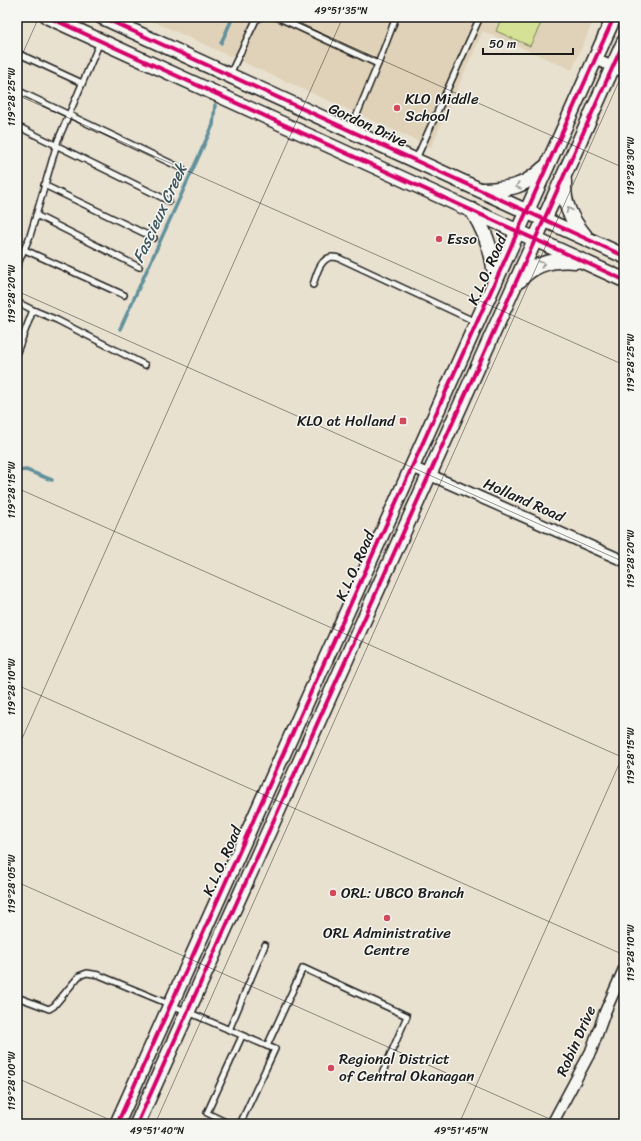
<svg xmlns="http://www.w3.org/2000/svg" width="641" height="1141" font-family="Sriracha,sans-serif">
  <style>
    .built { fill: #e0d2b8 }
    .green { fill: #d5e295; stroke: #787f58 }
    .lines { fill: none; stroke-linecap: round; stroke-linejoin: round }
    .stream { stroke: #62919c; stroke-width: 3.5 }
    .lane-casing { stroke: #1c1c1c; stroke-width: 8 }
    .street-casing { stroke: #1c1c1c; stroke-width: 13 }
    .secondary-casing { stroke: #1c1c1c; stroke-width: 17 }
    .lane { stroke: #f6f6f2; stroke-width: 5 }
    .street { stroke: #f6f6f2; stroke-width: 10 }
    .secondary { stroke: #f6f6f2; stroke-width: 14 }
    .cycleway-casing { stroke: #f6f6f2; stroke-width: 6 }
    .cycleway { stroke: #d6006c; stroke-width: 4 }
    .oneway { stroke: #949492 }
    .ticks { fill: none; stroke: #1c1c1c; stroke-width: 1; stroke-opacity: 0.45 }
    .poi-dot { fill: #d1495b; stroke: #f6f6f2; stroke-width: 1.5 }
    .labels { text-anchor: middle; stroke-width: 3; stroke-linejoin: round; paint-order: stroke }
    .poi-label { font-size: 15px; fill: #1c1c1c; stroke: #f6f6f2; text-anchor: start }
    .street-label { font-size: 15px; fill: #1c1c1c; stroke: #f6f6f2 }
    .water-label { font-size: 16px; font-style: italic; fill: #3f565c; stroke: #f6f6f2 }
    .neatline { fill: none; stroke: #1c1c1c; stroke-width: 1.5 }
    .ticks-label { font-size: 10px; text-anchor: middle; fill: #1c1c1c }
  </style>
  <rect width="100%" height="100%" fill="#e9e1d0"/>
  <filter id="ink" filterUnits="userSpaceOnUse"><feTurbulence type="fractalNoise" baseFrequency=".025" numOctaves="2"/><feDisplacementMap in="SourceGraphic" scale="8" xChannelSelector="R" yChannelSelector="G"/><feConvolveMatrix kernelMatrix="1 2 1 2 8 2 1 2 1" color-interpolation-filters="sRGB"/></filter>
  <g filter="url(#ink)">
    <polygon class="built" points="143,17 595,17 572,70 483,31 431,147"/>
    <polygon class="green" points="502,17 544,17 530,46 496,31"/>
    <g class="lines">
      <g class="stream">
        <polyline points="221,43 233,17"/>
        <polyline points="120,329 213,125 215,105"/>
        <polyline points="17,471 26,470 52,480"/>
      </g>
      <defs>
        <g id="lane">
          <polyline points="277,17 378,64"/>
          <polyline points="17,53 82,83"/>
          <polyline points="230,74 256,20 261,17"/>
          <polyline points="17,90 183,169"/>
          <polyline points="17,126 169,201"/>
          <polyline points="351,129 378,64 396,17"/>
          <polyline points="416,159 480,17"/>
          <polyline points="44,185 154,238"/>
          <polyline points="36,215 139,267"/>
          <polyline points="25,250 124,295"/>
          <polyline points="17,266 30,236 58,140 100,42"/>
          <path d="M313,285C316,276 320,258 332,257C335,257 339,258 341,259L476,322"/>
          <polyline points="17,302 33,310 57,320 145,365"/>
          <polyline points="17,352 33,310"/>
          <polyline points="17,997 49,1009 54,1006 79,976 87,973 99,975 188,1012 267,1046 303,968 407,1016 382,1074"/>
          <polyline points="229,1030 265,945"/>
          <polyline points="230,1124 207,1113 242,1036"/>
          <polyline points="240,1124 275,1049 267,1046"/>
        </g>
        <g id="street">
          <polyline points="595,59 624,72"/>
          <polyline points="412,467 624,561"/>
          <polyline points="552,1124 591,1051 605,1012 624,969"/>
        </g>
        <g id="secondary">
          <polyline points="48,17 624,280"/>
          <polyline points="102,17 624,256"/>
          <path d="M564,181C563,204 571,219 585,236"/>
          <path d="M483,190C511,189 524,187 544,168"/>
          <path d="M472,210C485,231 494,254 495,279"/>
          <path d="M520,280C534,263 554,259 576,261"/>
          <polyline points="117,1124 614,17"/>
          <polyline points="137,1124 624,42"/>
        </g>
      </defs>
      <use href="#lane" class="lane-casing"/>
      <use href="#street" class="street-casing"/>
      <use href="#secondary" class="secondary-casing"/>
      <use href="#lane" class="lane"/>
      <use href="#street" class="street"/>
      <use href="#secondary" class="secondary"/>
      <defs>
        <g id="cycleway">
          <polyline points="48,17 624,280"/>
          <polyline points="102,17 624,256"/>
          <polyline points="117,1124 614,17"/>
          <polyline points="137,1124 624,42"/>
        </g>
      </defs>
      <use href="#cycleway" class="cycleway-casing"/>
      <use href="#cycleway" class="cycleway"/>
    </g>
    <defs><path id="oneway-chevron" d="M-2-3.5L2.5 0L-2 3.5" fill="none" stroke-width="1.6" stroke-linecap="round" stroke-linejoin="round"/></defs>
    <g class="oneway">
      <use href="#oneway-chevron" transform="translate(518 186) rotate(163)"/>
      <use href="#oneway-chevron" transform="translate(569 210) rotate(-113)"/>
      <use href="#oneway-chevron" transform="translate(542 264) rotate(-20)"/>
    </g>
  </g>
  <path class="ticks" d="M285,17L624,168M17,66L39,17M17,95L624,365M17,291L624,562M17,488L624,758M17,685L624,955M17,750L343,17M17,882L561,1124M17,1078L119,1124M155,1124L624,70M459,1124L624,753"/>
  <g class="poi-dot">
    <circle cx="397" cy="108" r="4"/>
    <circle cx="439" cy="239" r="4"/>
    <rect x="399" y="417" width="8" height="8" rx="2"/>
    <circle cx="333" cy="893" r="4"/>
    <circle cx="387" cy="918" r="4"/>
    <circle cx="331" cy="1068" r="4"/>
  </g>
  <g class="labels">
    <g class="poi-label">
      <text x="405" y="104">KLO Middle<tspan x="405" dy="17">School</tspan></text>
      <text x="447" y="244">Esso</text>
      <text x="395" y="426" text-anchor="end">KLO at Holland</text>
      <text x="341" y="898">ORL: UBCO Branch</text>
      <text x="387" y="938" text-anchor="middle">ORL Administrative<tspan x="387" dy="17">Centre</tspan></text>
      <text x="339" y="1064">Regional District<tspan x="339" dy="17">of Central Okanagan</tspan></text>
    </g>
    <g class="street-label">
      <text transform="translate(368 125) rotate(25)" y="5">Gordon Drive</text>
      <text transform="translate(487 270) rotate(-66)" y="5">K.L.O. Road</text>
      <text transform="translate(524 500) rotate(24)" y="5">Holland Road</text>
      <text transform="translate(355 566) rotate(-66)" y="5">K.L.O. Road</text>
      <text transform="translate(222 861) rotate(-66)" y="5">K.L.O. Road</text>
      <text transform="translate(576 1041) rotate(-66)" y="5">Robin Drive</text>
    </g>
    <g class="water-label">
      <text transform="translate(159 213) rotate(-65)" y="6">Fascieux Creek</text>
    </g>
  </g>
  <rect width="641" height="1141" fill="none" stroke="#f6f6f2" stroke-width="44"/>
  <path d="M483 48v6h90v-6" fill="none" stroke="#1c1c1c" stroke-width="2"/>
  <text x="489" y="48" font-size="12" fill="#1c1c1c" stroke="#f6f6f2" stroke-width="3" paint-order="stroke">50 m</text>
  <rect x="22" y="22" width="597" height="1097" class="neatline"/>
  <g class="ticks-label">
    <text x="341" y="14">49°51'35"N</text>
    <text transform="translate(11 97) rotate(-90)" y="4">119°28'25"W</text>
    <text transform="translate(630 166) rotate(-90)" y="4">119°28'30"W</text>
    <text transform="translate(11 294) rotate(-90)" y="4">119°28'20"W</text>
    <text transform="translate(630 363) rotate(-90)" y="4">119°28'25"W</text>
    <text transform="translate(11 490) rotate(-90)" y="4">119°28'15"W</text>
    <text transform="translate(630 559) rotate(-90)" y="4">119°28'20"W</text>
    <text transform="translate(11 687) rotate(-90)" y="4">119°28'10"W</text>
    <text transform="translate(630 756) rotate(-90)" y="4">119°28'15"W</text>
    <text transform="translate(11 884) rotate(-90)" y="4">119°28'05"W</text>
    <text transform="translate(630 953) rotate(-90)" y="4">119°28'10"W</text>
    <text transform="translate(11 1081) rotate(-90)" y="4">119°28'00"W</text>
    <text x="157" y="1134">49°51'40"N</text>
    <text x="461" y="1134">49°51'45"N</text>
  </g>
</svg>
